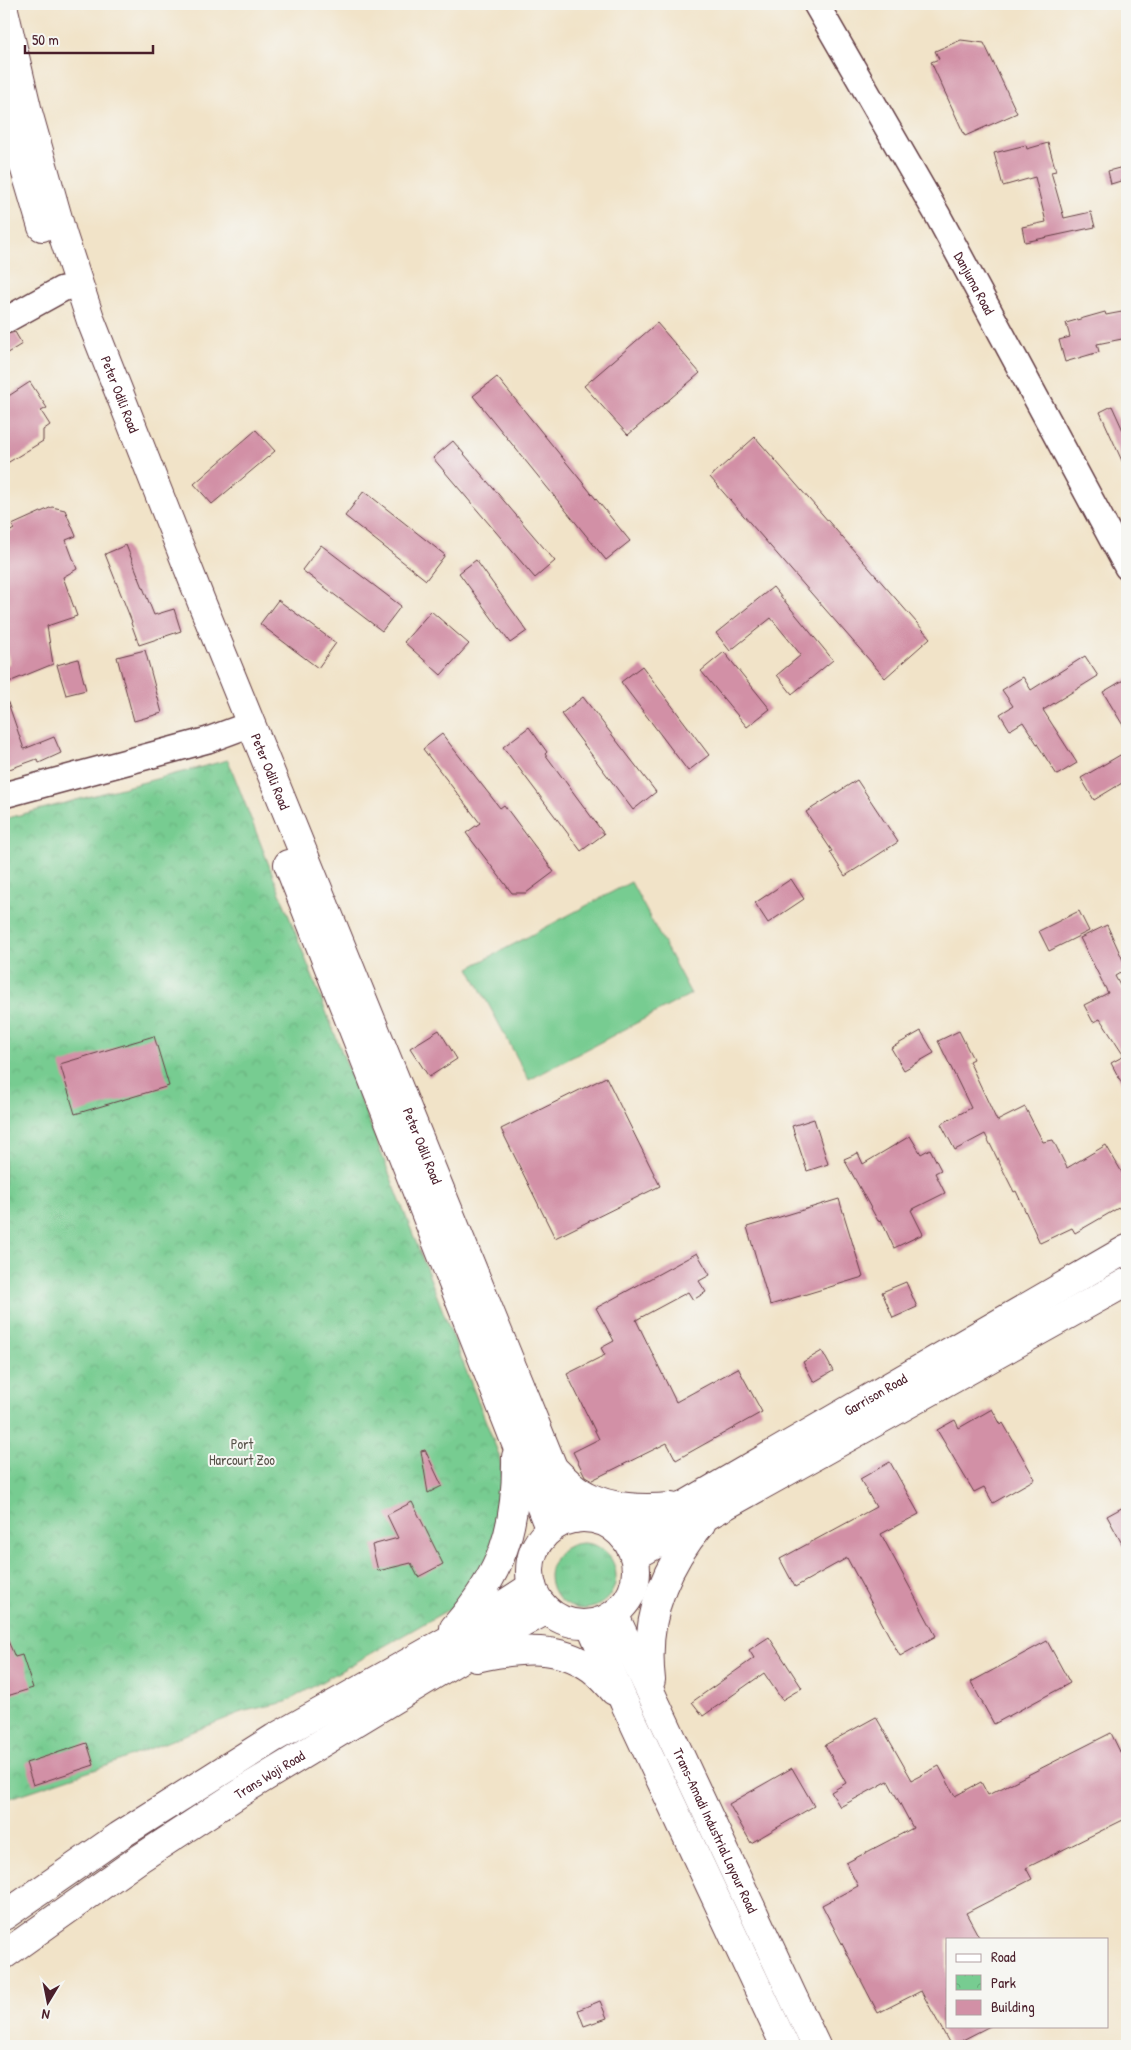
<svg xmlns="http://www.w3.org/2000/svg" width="1131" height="2050" font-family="'Patrick Hand',sans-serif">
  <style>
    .grass { fill: url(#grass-tufts); stroke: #60765e }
    .park { fill: url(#park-crowns); stroke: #60765e }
    .garden { fill: #77cc91; stroke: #60765e }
    .building { fill: #d290a6 }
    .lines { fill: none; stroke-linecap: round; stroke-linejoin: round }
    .minor-casing { stroke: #633c43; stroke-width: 28 }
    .major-casing { stroke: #633c43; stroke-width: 30 }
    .minor { stroke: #fff; stroke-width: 25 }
    .major { stroke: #fff; stroke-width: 28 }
    .labels { text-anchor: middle; stroke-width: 4; stroke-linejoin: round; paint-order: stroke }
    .street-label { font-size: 14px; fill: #4a1f2b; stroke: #f6f6f2 }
    .park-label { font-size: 14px; fill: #58534a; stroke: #f6f6f2 }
  </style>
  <defs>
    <pattern id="grass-tufts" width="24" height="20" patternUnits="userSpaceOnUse" patternTransform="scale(1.25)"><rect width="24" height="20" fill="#77cc91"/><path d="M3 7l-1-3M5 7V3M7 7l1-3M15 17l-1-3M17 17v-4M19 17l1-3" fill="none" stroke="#68af7d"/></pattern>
    <pattern id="park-crowns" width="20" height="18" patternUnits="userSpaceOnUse" patternTransform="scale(1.25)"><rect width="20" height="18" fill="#77cc91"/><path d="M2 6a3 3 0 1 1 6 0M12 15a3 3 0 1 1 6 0" fill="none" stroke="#68af7d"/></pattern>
  </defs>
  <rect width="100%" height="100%" fill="#f6f6f2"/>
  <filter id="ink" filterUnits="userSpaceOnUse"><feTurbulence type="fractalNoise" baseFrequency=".02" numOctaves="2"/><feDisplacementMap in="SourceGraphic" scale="10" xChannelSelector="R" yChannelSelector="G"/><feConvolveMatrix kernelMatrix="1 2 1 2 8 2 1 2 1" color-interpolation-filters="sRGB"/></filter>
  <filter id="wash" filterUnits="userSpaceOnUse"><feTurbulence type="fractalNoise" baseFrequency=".0096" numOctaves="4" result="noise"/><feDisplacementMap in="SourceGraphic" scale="20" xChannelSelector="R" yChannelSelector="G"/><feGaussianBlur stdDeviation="1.12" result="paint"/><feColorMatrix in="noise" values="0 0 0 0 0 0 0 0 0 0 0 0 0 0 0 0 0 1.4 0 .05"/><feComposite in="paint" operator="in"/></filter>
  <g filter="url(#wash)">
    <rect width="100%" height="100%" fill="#f1e3c8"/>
    <circle class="grass" cx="583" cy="1576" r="33"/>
    <polygon class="park" points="228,760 499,1455 506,1496 491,1555 476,1580 453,1607 286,1702 245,1711 106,1766 4,1800 4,819"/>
    <polygon class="garden" points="631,882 691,994 529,1080 469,968"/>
    <g id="blocks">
      <g class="building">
        <polygon points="961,40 984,43 1017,113 965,136 931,62 939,59 935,51"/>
        <polygon points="1048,143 1056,171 1051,172 1064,218 1091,212 1095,227 1025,242 1022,227 1046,222 1035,177 1003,186 994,153 1026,145 1027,149"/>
        <polygon points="1127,166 1127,179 1111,184 1108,171"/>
        <polygon points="1127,311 1127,338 1097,344 1099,352 1065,362 1059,340 1070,337 1066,323 1105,312 1106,315"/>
        <polygon points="657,323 700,373 628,435 584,386"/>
        <polygon points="15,332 22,344 4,355 4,335"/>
        <polygon points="497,377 630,541 606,560 473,396"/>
        <polygon points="30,382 47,408 41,411 50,425 43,430 43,441 4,465 4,399"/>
        <polygon points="1112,406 1127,439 1127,472 1100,412"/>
        <polygon points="256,430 275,451 212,504 194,484"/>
        <polygon points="755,437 930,638 885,678 710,477"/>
        <polygon points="453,441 555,561 535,578 433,458"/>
        <polygon points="364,491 445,555 426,580 345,516"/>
        <polygon points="52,507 65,510 76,536 66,540 77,569 63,577 77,616 47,626 53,664 4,684 4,666 10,663 4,642 4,535 14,529 12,525"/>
        <polygon points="126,545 154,615 174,609 181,631 139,645 131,623 132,622 105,554"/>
        <polygon points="321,545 401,606 382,631 302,570"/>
        <polygon points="476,560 527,631 510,643 459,573"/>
        <polygon points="773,587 833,660 792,694 777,675 801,655 771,618 730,651 716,633"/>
        <polygon points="278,600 336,643 318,668 260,624"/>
        <polygon points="431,611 469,644 441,675 404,642"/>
        <polygon points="145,650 162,713 134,721 117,657"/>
        <polygon points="724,652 770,709 747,727 701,671"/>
        <polygon points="1085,656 1098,676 1043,710 1077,763 1057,775 1023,722 1010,730 1000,714 1013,706 1002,690 1023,677 1031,690"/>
        <polygon points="78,659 86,690 66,695 57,665"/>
        <polygon points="642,666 709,755 688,771 621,682"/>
        <polygon points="1127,678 1127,732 1103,692"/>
        <polygon points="4,697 6,697 24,749 54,737 61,753 39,763 37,759 4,771"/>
        <polygon points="583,697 656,792 633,810 561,714"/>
        <polygon points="529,727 547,752 545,754 604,834 581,851 503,747"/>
        <polygon points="442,734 500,808 504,805 554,872 526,893 512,893 466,833 480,823 423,749"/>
        <polygon points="1127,751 1127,780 1094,800 1081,778"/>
        <polygon points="857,780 898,842 845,876 830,852 832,851 806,812"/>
        <polygon points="791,879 804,899 768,923 755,903"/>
        <polygon points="1079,911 1089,931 1049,951 1039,931"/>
        <polygon points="1107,925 1127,969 1115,976 1127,999 1127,1093 1111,1063 1124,1056 1100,1019 1093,1022 1084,1005 1108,993 1080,938"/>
        <polygon points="439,1030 457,1059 429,1077 410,1048"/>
        <polygon points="921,1031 934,1053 904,1070 891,1048"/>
        <polygon points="959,1031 973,1059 969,1061 997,1121 1025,1107 1043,1142 1053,1140 1067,1168 1106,1145 1127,1181 1127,1203 1075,1233 1072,1228 1040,1243 1016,1191 1014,1192 985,1134 955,1150 941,1124 971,1108 938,1041"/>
        <polygon points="154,1036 169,1086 75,1114 60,1064"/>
        <polygon points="606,1077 660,1186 555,1238 501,1129"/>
        <polygon points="814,1119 828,1164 807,1171 792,1126"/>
        <polygon points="910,1136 921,1154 930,1149 941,1170 935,1173 945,1193 911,1210 923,1234 894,1248 881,1220 878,1221 844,1159 858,1153 863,1164"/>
        <polygon points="839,1199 863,1277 770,1305 747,1227"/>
        <polygon points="697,1253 710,1275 699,1281 706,1292 693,1300 688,1292 636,1320 676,1402 738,1368 762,1412 676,1460 667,1443 592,1480 585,1476 573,1452 599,1439 567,1374 605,1355 601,1348 614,1341 596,1308"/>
        <polygon points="906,1282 917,1307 893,1318 882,1292"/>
        <polygon points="822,1351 833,1371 814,1382 803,1362"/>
        <polygon points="992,1409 1001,1425 1003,1423 1035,1479 993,1503 984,1487 974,1492 937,1430 955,1420 959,1428"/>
        <polygon points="425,1450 442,1486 428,1493 421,1451"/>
        <polygon points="890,1462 919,1514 881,1534 936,1636 900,1656 847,1558 795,1587 780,1559 876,1507 860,1479"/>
        <polygon points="412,1502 443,1564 418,1577 411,1563 378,1571 372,1545 398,1538 387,1515"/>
        <polygon points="1127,1505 1127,1553 1107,1516"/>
        <polygon points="4,1632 15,1657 22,1655 33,1688 4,1697"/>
        <polygon points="769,1637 802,1688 782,1700 764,1673 703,1716 692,1702 754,1658 749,1650"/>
        <polygon points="1047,1641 1070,1683 994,1724 971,1682"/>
        <polygon points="876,1717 912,1780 939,1766 955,1796 981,1782 988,1795 1111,1733 1127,1766 1127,1818 1026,1868 1032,1879 966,1913 980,1939 947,1939 947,2026 990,2026 951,2046 921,1991 878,2013 822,1905 858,1886 846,1863 913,1828 888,1781 840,1807 831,1792 846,1783 825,1745"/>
        <polygon points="87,1743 94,1765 33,1785 26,1763"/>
        <polygon points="792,1768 814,1806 751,1843 729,1804"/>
        <polygon points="600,2001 607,2018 584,2026 578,2010"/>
      </g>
    </g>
  </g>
  <g filter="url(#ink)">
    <use href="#blocks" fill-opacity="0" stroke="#633c43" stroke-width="1"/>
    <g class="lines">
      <defs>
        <g id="minor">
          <path id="s1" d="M816,4L937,214L1127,567"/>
          <polyline points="4,321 62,289"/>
          <polyline points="4,795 208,740 251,724"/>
        </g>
        <g id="major">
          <path id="s2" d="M4,10L28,112L63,236L91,321L201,601L574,1519"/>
          <polyline points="4,99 42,227"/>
          <polyline points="288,864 549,1528"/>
          <path d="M555,1470C565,1479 574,1489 586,1495C611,1509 643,1509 671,1507"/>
          <circle cx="583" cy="1571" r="53"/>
          <path id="s3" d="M622,1535L683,1506L1127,1249"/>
          <polyline points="635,1556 1127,1282"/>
          <path id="s4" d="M614,1614L816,2046"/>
          <polyline points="590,1624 624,1702 785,2046"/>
          <path d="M454,1628C502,1573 517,1530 516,1457"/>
          <path d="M476,1658C512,1650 553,1644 586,1665C597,1671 606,1682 614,1691"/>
          <path d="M651,1680C644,1621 663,1569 701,1524"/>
          <polyline points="4,1916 119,1836 274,1738 450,1639 532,1586"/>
          <path id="s5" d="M4,1955L139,1859L249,1787L482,1646L545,1611"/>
        </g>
      </defs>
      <use href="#minor" class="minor-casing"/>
      <use href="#major" class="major-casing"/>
      <use href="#minor" class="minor"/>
      <use href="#major" class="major"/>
    </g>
  </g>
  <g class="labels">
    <g class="street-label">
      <text dy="5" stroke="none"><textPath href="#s1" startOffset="321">Danjuma Road</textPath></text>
      <text dy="5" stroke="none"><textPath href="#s2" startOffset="402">Peter Odili Road</textPath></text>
      <text dy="5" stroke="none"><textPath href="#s2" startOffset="808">Peter Odili Road</textPath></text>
      <text dy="5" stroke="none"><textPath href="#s2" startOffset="1212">Peter Odili Road</textPath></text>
      <text dy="5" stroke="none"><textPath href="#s3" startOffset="290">Garrison Road</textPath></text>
      <text dy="5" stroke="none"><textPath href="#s5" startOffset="321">Trans Woji Road</textPath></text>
      <text dy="5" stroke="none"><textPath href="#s4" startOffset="239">Trans-Amadi Industrial Layour Road</textPath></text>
    </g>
    <g class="park-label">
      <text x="242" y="1449">Port<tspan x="242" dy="16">Harcourt Zoo</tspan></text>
    </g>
  </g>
  <rect width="1131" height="2050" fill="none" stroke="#f6f6f2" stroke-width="20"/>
  <rect x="946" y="1938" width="162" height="90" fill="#f6f6f2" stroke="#b1a0a2"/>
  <rect x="956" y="1954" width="25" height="8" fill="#ffffff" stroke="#b1a0a2"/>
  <text x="991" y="1962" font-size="15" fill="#4a1f2b">Road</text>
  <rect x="956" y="1975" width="25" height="15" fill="url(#park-crowns)" stroke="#b1a0a2"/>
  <text x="991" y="1988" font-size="15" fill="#4a1f2b">Park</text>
  <rect x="956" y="2000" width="25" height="15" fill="#d290a6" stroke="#b1a0a2"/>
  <text x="991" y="2012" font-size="15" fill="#4a1f2b">Building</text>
  <g transform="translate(48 2002) rotate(190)" stroke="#f6f6f2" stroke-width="4" paint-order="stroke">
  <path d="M0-4L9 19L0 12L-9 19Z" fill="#4a1f2b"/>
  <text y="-8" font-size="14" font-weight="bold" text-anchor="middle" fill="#4a1f2b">N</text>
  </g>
  <path d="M25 45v8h128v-8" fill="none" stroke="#4a1f2b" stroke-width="2.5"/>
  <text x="32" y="45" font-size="15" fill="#4a1f2b" stroke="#f6f6f2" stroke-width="4" paint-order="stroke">50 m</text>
</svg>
